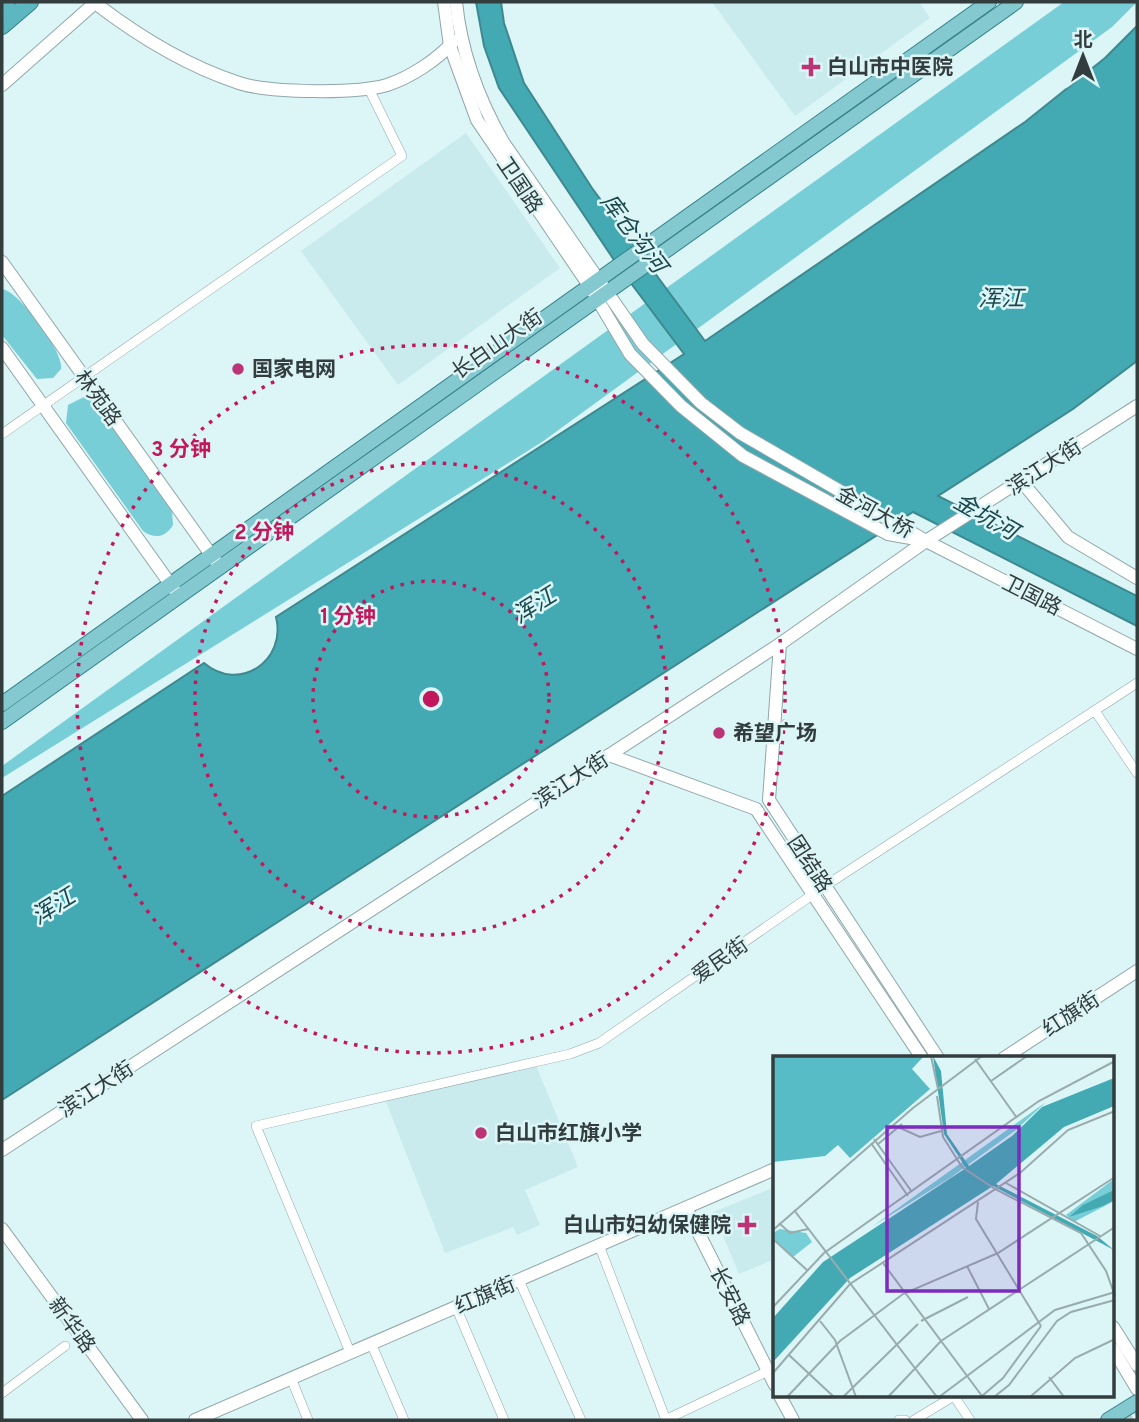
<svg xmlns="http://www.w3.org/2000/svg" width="1139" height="1422" font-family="Overpass,'Noto Sans SC',sans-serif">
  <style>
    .built { fill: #c9ebee }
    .green { fill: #77ced6 }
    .water { fill: #43aab3; stroke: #3e8990; stroke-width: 2 }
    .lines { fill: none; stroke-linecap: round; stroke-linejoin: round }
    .pedestrian-tunnel { stroke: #bad0d2; stroke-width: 7; stroke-dasharray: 7 3.5; stroke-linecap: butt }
    .minor-casing { stroke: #90a7aa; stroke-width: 10 }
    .tertiary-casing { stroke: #90a7aa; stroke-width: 14 }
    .secondary-casing { stroke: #90a7aa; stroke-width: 14 }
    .primary-casing { stroke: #338188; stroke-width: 16 }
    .trunk-casing { stroke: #338188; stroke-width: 18 }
    .minor { stroke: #fff; stroke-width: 9 }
    .tertiary { stroke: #fff; stroke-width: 12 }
    .secondary { stroke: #fff; stroke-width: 12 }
    .primary { stroke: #85c9d0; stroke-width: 14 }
    .trunk { stroke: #5cb7c0; stroke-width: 16 }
    .ring { fill: none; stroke: #c2185b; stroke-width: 3.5; stroke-dasharray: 3.5 7 }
    .poi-dot { fill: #ba3476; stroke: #dcf5f7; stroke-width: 2.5 }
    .labels { text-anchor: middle; stroke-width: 5; stroke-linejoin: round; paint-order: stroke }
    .poi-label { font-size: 21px; font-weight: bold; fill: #333d3e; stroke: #dcf5f7; text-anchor: start }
    .street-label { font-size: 21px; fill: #333d3e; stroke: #dcf5f7 }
    .water-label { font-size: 23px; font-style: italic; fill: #1a484c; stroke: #dcf5f7 }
    .inset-road { fill: none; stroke: #98abad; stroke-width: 2 }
    .view { fill: #7b2cbf; fill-opacity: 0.15; stroke: #7b2cbf; stroke-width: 3.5 }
    .inset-edge { fill: none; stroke: #333d3e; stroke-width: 3.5 }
    .centre { fill: #c2185b; stroke: #dcf5f7; stroke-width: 3.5 }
    .ring-label { font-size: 21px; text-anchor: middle; font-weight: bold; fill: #c2185b; stroke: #dcf5f7; stroke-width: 5; stroke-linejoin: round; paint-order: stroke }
  </style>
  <rect width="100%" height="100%" fill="#dcf5f7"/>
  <g class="built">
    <polygon points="712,2 919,2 930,18 795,116"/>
    <polygon points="466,133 560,268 398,385 301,251"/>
    <polygon points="535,1063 578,1167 525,1190 540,1225 517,1235 513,1227 445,1253 385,1099"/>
    <polygon points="775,1187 775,1259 739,1274 713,1212"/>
  </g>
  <g class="green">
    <polygon points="1064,2 1137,2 1112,27 542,442 2,778 2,766"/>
    <path d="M2,289C19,291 64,352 61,369L53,378L37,379L2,335Z"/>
    <path d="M84,397L96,402L172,511L173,525C165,538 154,539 143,531L66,423L68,405Z"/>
  </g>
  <path class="water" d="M476,2H501L504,23L524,83L592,188L705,341L1025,122L1105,58L1137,26V361L1073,409L938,496L1137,596V626L913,512L2,1100V796L204,663C239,693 287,661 276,617L684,354L618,266L499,88L484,46Z"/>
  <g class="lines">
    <g class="pedestrian-tunnel">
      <polyline points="1113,1338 1122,1352"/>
      <polyline points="1128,1362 1137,1376"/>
      <polyline points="1126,1420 1137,1413"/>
    </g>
    <defs>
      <g id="minor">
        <polyline points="2,434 402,156 369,89"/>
        <polyline points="1095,711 1137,773"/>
        <polyline points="599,1245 666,1420"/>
        <polyline points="519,1280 581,1420"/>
        <polyline points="456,1307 504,1420"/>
        <polyline points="371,1343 404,1420"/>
        <polyline points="350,1352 256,1126 570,1054 599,1043 825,886 1137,683"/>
        <polyline points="291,1378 308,1420"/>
        <polyline points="2,1393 65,1346"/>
        <polyline points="954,1396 970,1420"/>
        <polyline points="665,1420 768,1371"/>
        <polyline points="899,1420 905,1420"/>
        <polyline points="914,1420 954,1396"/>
      </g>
      <g id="tertiary">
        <polyline points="444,2 450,46 477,120 590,287 630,354 681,406 743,456 888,534 922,540"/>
        <path d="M456,2C461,52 478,98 503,142L643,344L701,403L740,433L926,541L1137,649"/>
        <path d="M95,3C138,36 187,66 239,83C269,93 357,94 387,85C411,77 437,60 454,41"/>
        <polyline points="2,85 96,2"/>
        <polyline points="2,262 217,563"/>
        <polyline points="2,348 178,595"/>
        <polyline points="1022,482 1068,537 1137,578"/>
        <polyline points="780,644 769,800 938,1058"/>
        <polyline points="609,755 756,809 922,1058"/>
        <polyline points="2,1150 780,644 926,541 1137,406"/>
        <polyline points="686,1208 775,1385"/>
        <polyline points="1113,1327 1137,1365"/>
        <polyline points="1113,1349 1137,1389"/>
        <polyline points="780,1396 793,1420"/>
      </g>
      <g id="secondary">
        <polyline points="1004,1058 1137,971"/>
        <polyline points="2,1229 142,1420"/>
        <polyline points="195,1420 775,1169"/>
      </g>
      <g id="primary">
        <polyline points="2,704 989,2"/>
        <polyline points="2,722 1016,2"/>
        <polyline points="1108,1420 1137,1402"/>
      </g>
      <g id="trunk">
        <polyline points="2,7 7,2"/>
        <polyline points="2,26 30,2"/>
      </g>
    </defs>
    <use href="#minor" class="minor-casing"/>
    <use href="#tertiary" class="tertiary-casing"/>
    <use href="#secondary" class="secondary-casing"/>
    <use href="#primary" class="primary-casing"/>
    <use href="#trunk" class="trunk-casing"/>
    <use href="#minor" class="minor"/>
    <use href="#tertiary" class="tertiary"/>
    <use href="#secondary" class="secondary"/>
    <use href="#primary" class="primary"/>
    <use href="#trunk" class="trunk"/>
  </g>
  <g class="ring">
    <circle cx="431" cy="699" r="118"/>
    <circle cx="431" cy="699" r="236"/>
    <circle cx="431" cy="699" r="354"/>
  </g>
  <g class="poi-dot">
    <path d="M807.5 56.5h7v7h7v7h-7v7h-7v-7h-7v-7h7z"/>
    <circle cx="238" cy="369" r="7"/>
    <circle cx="719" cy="733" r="7"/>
    <circle cx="481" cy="1133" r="7"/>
    <path d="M743.5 1214.5h7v7h7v7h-7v7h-7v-7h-7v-7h7z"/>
  </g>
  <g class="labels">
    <g class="poi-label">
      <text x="827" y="74">白山市中医院</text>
      <text x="252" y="376">国家电网</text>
      <text x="733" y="740">希望广场</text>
      <text x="495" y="1140">白山市红旗小学</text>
      <text x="731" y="1232" text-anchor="end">白山市妇幼保健院</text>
    </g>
    <g class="street-label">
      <text transform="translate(520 185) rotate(56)" y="7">卫国路</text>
      <text transform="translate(497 344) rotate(-35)" y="7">长白山大街</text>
      <text transform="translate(98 398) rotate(54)" y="7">林苑路</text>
      <text transform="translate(1044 467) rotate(-33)" y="7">滨江大街</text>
      <text transform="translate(875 512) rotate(29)" y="7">金河大桥</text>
      <text transform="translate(1032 595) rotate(27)" y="7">卫国路</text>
      <text transform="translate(571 780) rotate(-33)" y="7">滨江大街</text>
      <text transform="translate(810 864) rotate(57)" y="7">团结路</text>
      <text transform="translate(720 960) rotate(-35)" y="7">爱民街</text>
      <text transform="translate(1071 1014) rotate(-33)" y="7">红旗街</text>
      <text transform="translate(96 1089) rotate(-33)" y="7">滨江大街</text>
      <text transform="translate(485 1295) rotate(-23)" y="7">红旗街</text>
      <text transform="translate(730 1296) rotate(63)" y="7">长安路</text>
      <text transform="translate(72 1325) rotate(54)" y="7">新华路</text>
    </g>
    <g class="water-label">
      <text transform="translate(634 233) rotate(53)" y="8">库仓沟河</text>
      <text x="1001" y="306">浑江</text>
      <text transform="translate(986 516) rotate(30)" y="8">金坑河</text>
      <text transform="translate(534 605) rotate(-32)" y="8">浑江</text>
      <text transform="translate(53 906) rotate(-32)" y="8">浑江</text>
    </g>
  </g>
  <g transform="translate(773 1056)">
    <rect width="341" height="341" fill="#dcf5f7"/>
    <path d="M273,46L243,74L177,122L100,170ZM341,123V145L301,166L293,159ZM7,173L33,177L39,186L20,201L0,183V177Z" fill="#77ced6"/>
    <path d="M0,0H151L139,13L157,33L77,102L65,89L52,100L0,106Z" fill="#57bcc5"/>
    <path d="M160,0L168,15L174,78L196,110L239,80L269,51L341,22V50L291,71L223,128L324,180L341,194L220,130L77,222L0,306V262L50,206L193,112L171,78ZM341,134V144L330,150L296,161L310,149Z" fill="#43aab3"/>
    <path class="inset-road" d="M158,0L165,33M202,3L244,62M218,25L254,0M164,40L170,81L189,111L222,133L308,177L333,215L342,240M125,71L147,81L168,75M101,83L139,136M98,87L135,140M104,89L129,68M233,127L327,180M205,146L203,163L268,270M21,154L164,341M6,167L17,177L35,173M0,174L140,52L209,0M0,183L35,215M110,207L209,340M194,210L216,253M0,251L51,197L266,45L342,5M47,265L62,284L83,341M148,265L195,241M16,299L61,341M0,317L77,228L247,117L295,74L342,55M276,321L291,341M209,340L230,322L268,270M14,341L67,285L130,238L225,197L342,121M70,341L145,268M115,341L168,285L342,171M166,341L282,254L342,236M221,341L236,329L284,265L298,256L342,244M257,341L302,302L342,283"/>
    <path class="view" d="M114,71H246V235H114Z"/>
    <rect width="341" height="341" class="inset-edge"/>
  </g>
  <circle cx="431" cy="699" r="10" class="centre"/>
  <g class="ring-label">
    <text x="181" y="456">3 分钟</text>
    <text x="264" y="539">2 分钟</text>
    <text x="348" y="623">1 分钟</text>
  </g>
  <rect width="1139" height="1422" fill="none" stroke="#333d3e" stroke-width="7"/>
  <g transform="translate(1083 56)" stroke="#dcf5f7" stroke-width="5" paint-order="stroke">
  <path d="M0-5L12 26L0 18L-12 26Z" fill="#333d3e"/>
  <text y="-10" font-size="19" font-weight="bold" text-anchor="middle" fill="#333d3e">北</text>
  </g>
</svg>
